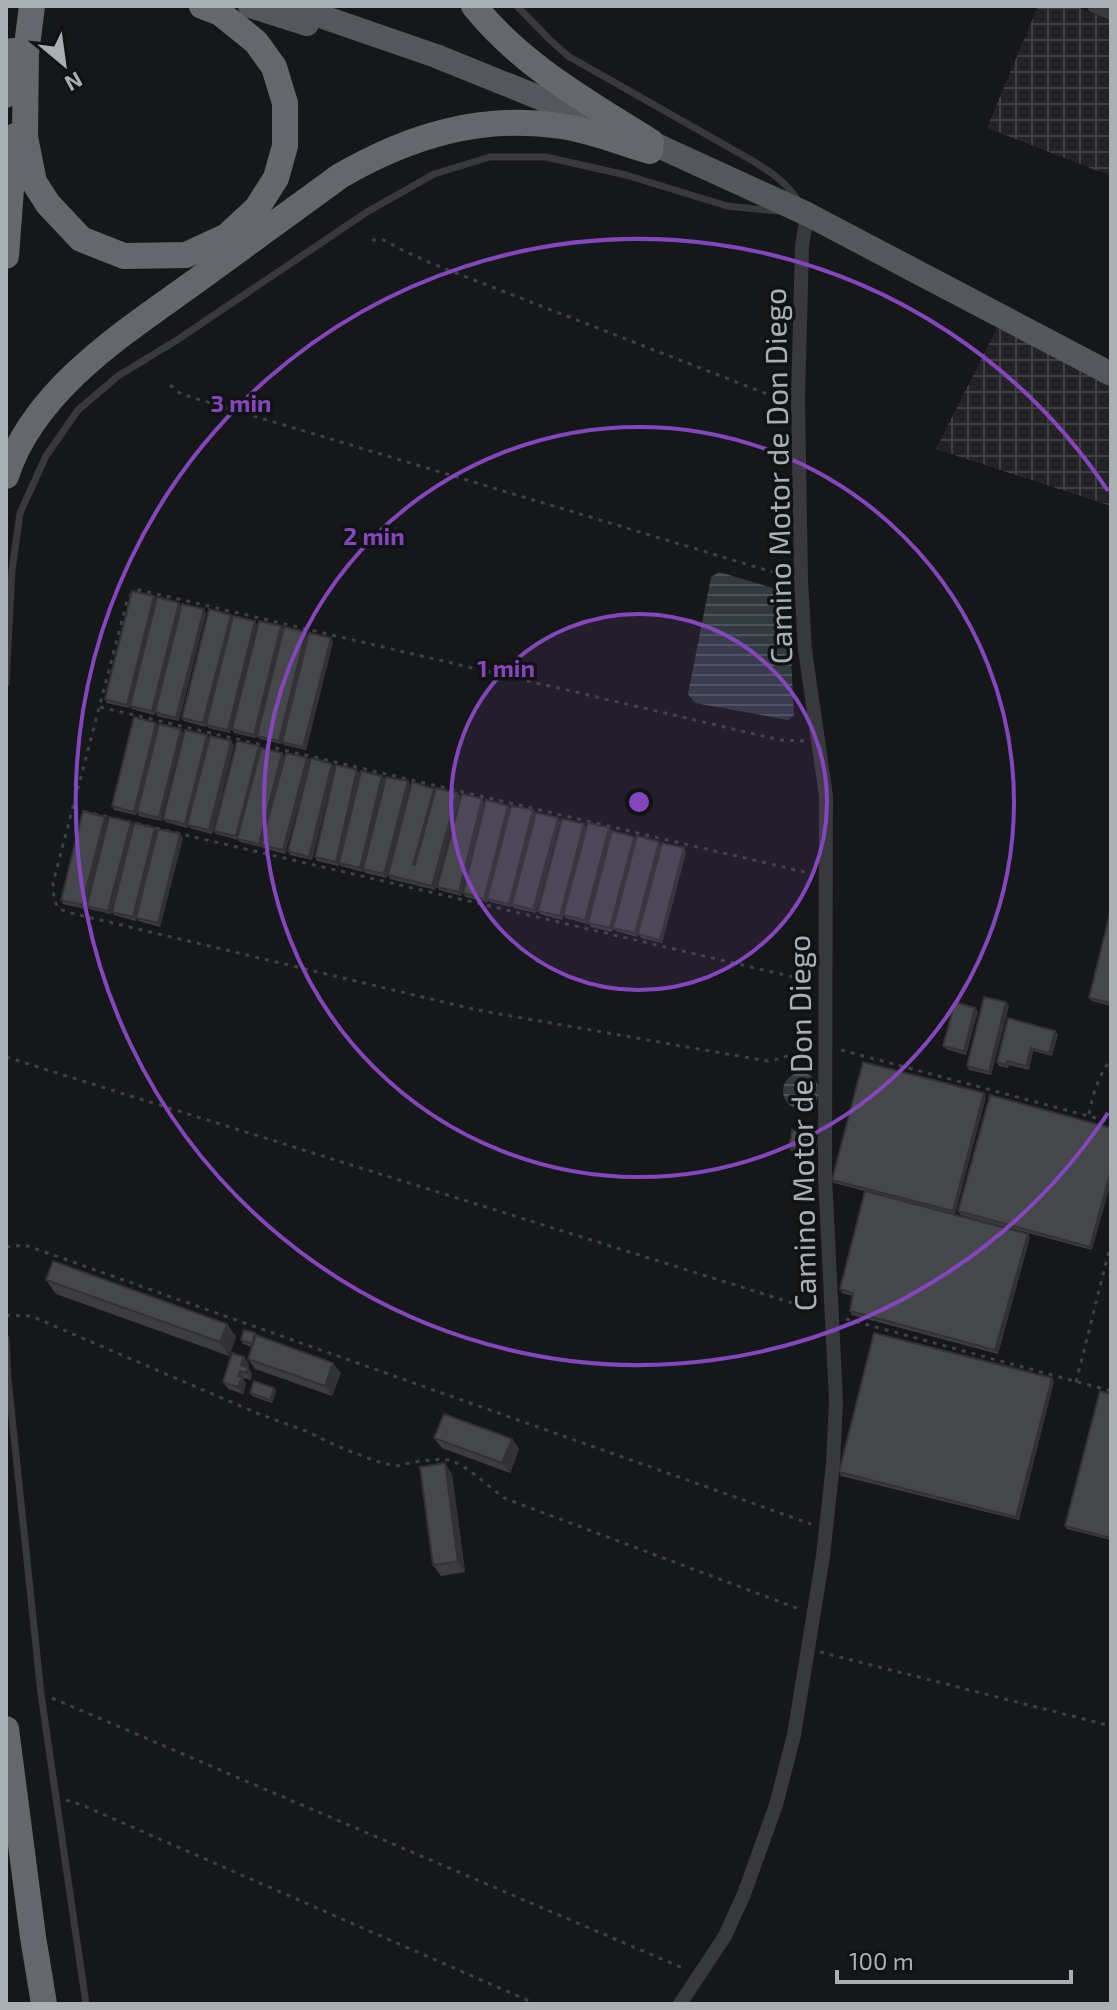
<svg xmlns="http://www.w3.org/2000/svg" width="1117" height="2010" font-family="'Exo 2',sans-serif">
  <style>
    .industrial { fill: url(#industrial-grid) }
    .water { fill: url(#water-rules) }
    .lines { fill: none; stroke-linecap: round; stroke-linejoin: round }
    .path { stroke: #3e4043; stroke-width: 3; stroke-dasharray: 4 6; stroke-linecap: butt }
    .lane { stroke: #38393d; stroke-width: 7 }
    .street { stroke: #38393d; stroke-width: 14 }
    .primary { stroke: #54575b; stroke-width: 24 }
    .highway { stroke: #64686d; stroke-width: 26 }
    .wall { fill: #3c3d40 }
    .shaded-wall { fill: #313234 }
    .building { fill: #46474a; stroke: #313234; stroke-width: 2 }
    .ring { fill: none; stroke: #8446bd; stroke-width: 4 }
    .labels { text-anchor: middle; stroke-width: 7; stroke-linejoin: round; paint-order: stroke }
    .street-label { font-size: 30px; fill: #aaafb6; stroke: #111213 }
    .centre { fill: #8446bd; stroke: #111213; stroke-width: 4 }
    .ring-label { font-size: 24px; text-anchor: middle; font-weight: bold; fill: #8446bd; stroke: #111213; stroke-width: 7; stroke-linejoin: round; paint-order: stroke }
  </style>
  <defs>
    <pattern id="industrial-grid" width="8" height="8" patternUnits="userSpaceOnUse" patternTransform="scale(2)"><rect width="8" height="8" fill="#232325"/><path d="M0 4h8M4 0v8" fill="none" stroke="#404042"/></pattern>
    <pattern id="water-rules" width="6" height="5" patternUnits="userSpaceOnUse" patternTransform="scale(2)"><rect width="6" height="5" fill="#313a3f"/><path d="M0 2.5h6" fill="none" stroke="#4c5458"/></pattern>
  </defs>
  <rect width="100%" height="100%" fill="#161718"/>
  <g class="industrial">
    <polygon points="1038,6 1075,6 1111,21 1111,176 987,128"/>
    <polygon points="997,328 1111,384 1111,506 936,449"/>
  </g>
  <g class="water">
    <polygon points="719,572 783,591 788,599 794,715 788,720 695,703 688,694 711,577"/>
    <circle cx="801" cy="1091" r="18"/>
  </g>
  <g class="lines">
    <g class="path">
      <polyline points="372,240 384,240 402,250 433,264 767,394 783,397"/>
      <polyline points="170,385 181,394 786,576"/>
      <polyline points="100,707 813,874"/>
      <path d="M804,741L780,740L140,590C131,592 128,597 126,605L53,883L54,900L59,909L71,913L477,1010L767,1061C782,1060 795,1051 810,1049"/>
      <polyline points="74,809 109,817"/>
      <polyline points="117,819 811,981"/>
      <polyline points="841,1050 1111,1122"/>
      <polyline points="6,1057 815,1310"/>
      <path d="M1089,1114C1093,1093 1098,1077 1111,1059"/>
      <polyline points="6,1247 25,1245 811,1524"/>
      <polyline points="6,1315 31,1316 259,1414 306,1431 337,1446 375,1461 396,1466 419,1461 443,1459 453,1461 469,1470 504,1498 799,1609"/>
      <polyline points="846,1319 1111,1391"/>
      <polyline points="1076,1382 1111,1243"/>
      <polyline points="820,1652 1111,1726"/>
      <polyline points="52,1698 685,1969"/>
      <polyline points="66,1800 82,1805 536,2004"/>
    </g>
    <g class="lane">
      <path d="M517,6L549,39L568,56L753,161C772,173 787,183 799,202"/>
      <polyline points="6,683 12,570 20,513 46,456 78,410 118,376 177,340 367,212 434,174 490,157 546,157 626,175 727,206 777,211"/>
      <polyline points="6,1339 8,1379 41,1694 86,2004"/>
    </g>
    <g class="street">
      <polyline points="1094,6 1111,13"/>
      <polyline points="680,2004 725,1936 744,1894 776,1805 794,1735 823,1556 833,1464 836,1401 825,1176 826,796 805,650 801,580 798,399 802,246 807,214"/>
    </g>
    <g class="primary">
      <polyline points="250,6 307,24"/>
      <polyline points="291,6 436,56 654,144 807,214 1111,374"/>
    </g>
    <g class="highway">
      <path d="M474,6C521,65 588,102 651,142"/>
      <polyline points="26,52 25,137 34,182 48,204 81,239 124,256 186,255 227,236 257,208 276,178 285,146 285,103 274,67 256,42 220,13 202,6"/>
      <polyline points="24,69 32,6"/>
      <polyline points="6,95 12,51"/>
      <polyline points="6,256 15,136"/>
      <path d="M6,476C34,389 125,332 196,281C244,246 292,211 340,176C409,136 481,114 561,126C590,130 622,143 650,151"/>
      <polyline points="6,1729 33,1937 44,2004"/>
    </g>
  </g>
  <g class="wall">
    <polygon points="132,591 129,708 107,703 105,699"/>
    <polygon points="179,603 181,606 154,715 132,709 130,706"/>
    <polygon points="206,613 179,721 157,716 155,712"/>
    <polygon points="233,618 255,621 257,625 230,733 209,728 206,725 206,727 184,721 182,718"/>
    <polygon points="281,626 283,629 256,738 234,733 232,729"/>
    <polygon points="306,632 308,636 333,642 306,750 284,745 282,742 281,744 260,739 257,736"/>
    <polygon points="156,723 158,726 136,815 114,810 112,806"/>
    <polygon points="181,729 183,733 161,821 139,816 137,812"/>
    <polygon points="207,735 209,738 234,745 212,834 190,828 188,825 187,828 166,822 163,819"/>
    <polygon points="259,746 261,748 282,753 285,757 307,758 310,761 285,854 263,848 262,846 261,847 240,842 238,840 216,834 214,831"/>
    <polygon points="332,764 335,767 312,860 290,855 288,851"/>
    <polygon points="360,773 349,821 385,779 373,829 410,785 387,878 365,873 363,870 363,872 341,866 339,863 339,866 317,861 315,857"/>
    <polygon points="435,791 460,796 435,890 390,879 388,875"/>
    <polygon points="482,799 484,803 461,896 439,890 437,887"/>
    <polygon points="510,809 533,810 536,814 560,821 536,913 514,908 512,905 511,907 490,902 488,899 487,902 465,897 463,893"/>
    <polygon points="105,817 107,820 85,909 63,904 61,900"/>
    <polygon points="133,826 158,832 180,834 183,838 160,927 139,921 136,918 136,921 114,915 112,912 119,883 111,914 89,909 87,906"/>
    <polygon points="586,828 609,828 612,832 588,924 566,918 563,915 562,920 540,914 538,911"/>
    <polygon points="634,837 636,840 661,845 637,937 616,931 613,928 612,932 591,927 588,923"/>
    <polygon points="686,852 662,943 641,938 638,934"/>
    <polygon points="1111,909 1111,1006 1092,1001 1089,998"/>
    <polygon points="1006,1002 1009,1006 991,1075 969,1070 967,1066"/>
    <polygon points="978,1011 966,1055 946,1049 943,1046"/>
    <polygon points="1058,1034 1052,1056 1033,1051 1029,1070 1009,1065 1008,1068 999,1066 997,1062"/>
    <polygon points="990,1095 1092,1250 961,1215 958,1211"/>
    <polygon points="986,1097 955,1214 1028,1234 1030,1237 998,1354 852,1315 850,1311 853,1296 842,1293 840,1289 865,1191 834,1183 832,1180"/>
    <polygon points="813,1134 818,1140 815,1158 794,1154 789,1148"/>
    <polygon points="46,1280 227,1324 236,1337 229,1356 56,1294"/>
    <polygon points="257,1335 341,1373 332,1396 255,1369 248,1359 252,1347 243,1344 241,1340"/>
    <polygon points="244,1357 249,1364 248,1367 252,1374 251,1380 244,1378 244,1380 246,1384 243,1394 228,1389 223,1382"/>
    <polygon points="1052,1378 1054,1381 1019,1520 841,1476 839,1472"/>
    <polygon points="276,1391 272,1403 252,1396 250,1393"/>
    <polygon points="1111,1394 1111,1540 1067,1529 1065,1526"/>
    <polygon points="434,1438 512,1439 519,1449 510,1473 442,1448"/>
    <polygon points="452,1474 465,1572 441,1576 433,1565"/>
  </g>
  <g class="shaded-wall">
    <polygon points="154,596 156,599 129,708 127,705"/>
    <polygon points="179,603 181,606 154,715 152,711"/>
    <polygon points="204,609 206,613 179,721 176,718"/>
    <polygon points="231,615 233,618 206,727 203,723"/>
    <polygon points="255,621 257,625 230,733 228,730"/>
    <polygon points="281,626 283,629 256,738 254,735"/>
    <polygon points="306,632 308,636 281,744 279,741"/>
    <polygon points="331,638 333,642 306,750 303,747"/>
    <polygon points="156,723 158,726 136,815 134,812"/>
    <polygon points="181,729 183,733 161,821 159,818"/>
    <polygon points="207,735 210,739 187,828 185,824"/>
    <polygon points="231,741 234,745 212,834 209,830"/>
    <polygon points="259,746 261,750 238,840 236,836"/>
    <polygon points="282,753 285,757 261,847 259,844"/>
    <polygon points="307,758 310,761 285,854 283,850"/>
    <polygon points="332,764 335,767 312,860 309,857"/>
    <polygon points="357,770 360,773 339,866 336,862"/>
    <polygon points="382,776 385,779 363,872 360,868"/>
    <polygon points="408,781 410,785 387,878 384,874"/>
    <polygon points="434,789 436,792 416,868 413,865"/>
    <polygon points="457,793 460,796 435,890 432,886"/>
    <polygon points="482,799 484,803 461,896 459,892"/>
    <polygon points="508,806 511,809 487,902 484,899"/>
    <polygon points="533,810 536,814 511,907 509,904"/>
    <polygon points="105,817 107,820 85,909 82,905"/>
    <polygon points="558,818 560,821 536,913 533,910"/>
    <polygon points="131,822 133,826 111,914 108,911"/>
    <polygon points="584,824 586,828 562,920 560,916"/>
    <polygon points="155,828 158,832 136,921 133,917"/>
    <polygon points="609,828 612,832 588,924 585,920"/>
    <polygon points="180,834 183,838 160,927 158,923"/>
    <polygon points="634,837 637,840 612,932 610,928"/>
    <polygon points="659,842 661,845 637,937 635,933"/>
    <polygon points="684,848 686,852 662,943 660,940"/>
    <polygon points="1006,1002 1009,1006 991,1075 989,1072"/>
    <polygon points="975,1008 978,1011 966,1055 964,1051"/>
    <polygon points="1055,1031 1058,1034 1052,1056 1049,1053"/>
    <polygon points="1031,1048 1033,1051 1029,1070 1026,1066"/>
    <polygon points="984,1093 986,1097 955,1214 953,1211"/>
    <polygon points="813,1134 818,1140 815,1158 810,1151"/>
    <polygon points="1111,1170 1111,1183 1092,1250 1090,1247"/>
    <polygon points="1028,1234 1030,1237 998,1354 995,1350"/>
    <polygon points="227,1324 236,1337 229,1356 220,1342"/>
    <polygon points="244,1357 249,1364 248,1367 252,1374 251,1380 241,1365"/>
    <polygon points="333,1363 341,1373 332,1396 325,1386"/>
    <polygon points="240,1371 244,1378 244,1380 246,1384 243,1394 238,1387 238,1376"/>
    <polygon points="1052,1378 1054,1381 1019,1520 1016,1517"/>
    <polygon points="274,1388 276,1391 272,1403 270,1400"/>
    <polygon points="512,1439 519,1449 510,1473 502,1463"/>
    <polygon points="445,1463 452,1474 465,1572 458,1562"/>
  </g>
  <g class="building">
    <polygon points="132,591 154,596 127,705 105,699"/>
    <polygon points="157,597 179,603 152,711 130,706"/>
    <polygon points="182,604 204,609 176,718 155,712"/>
    <polygon points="209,609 231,615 203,723 182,718"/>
    <polygon points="233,616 255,621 228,730 206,725"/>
    <polygon points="259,621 281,626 254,735 232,729"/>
    <polygon points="284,627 306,632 279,741 257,736"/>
    <polygon points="309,633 331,638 303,747 282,742"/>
    <polygon points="134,717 156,723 134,812 112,806"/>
    <polygon points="159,724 181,729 159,818 137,812"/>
    <polygon points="185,730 207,735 185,824 163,819"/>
    <polygon points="210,736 231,741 209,830 187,825"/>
    <polygon points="237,741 259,746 236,836 214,831"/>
    <polygon points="261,748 282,753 259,844 237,839"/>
    <polygon points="286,753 307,758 283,850 261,845"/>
    <polygon points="311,758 332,764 309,857 288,851"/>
    <polygon points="336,765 357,770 336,862 315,857"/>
    <polygon points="361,771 382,776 360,868 339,863"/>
    <polygon points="386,777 408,781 384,874 363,869"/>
    <polygon points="412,782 434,789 413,865 415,865 436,788 457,793 432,886 388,875"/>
    <polygon points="462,794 482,799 459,892 437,887"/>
    <polygon points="486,800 508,806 484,899 463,893"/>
    <polygon points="511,806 533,810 509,904 487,899"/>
    <polygon points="83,811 105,817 82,905 61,900"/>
    <polygon points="536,813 558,818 533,910 512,904"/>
    <polygon points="109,817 131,822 108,911 87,906"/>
    <polygon points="562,819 584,824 560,916 538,911"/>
    <polygon points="134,823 155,828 133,917 112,912"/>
    <polygon points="588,823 609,828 585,920 563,915"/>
    <polygon points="158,829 180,834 158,923 136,918"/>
    <polygon points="612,831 634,837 610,928 588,923"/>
    <polygon points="637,836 659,842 635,933 613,928"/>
    <polygon points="662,843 684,848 660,940 638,934"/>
    <polygon points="1111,909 1111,1003 1089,998"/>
    <polygon points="984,997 1006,1002 989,1072 967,1066"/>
    <polygon points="955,1002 975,1008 964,1051 943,1046"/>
    <polygon points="1008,1018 1055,1031 1049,1053 1031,1048 1026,1066 1007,1061 1006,1065 997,1062"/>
    <polygon points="863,1062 984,1093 953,1211 832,1180"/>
    <polygon points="990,1095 1111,1128 1111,1170 1090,1247 958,1211"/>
    <polygon points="792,1130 813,1134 810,1151 789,1148"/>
    <polygon points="865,1191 1028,1234 995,1350 850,1311 853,1293 840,1289"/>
    <polygon points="53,1261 227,1324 220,1342 46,1280"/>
    <polygon points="244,1330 255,1333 252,1344 241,1340"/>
    <polygon points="874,1333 1052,1378 1016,1517 839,1472"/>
    <polygon points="256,1335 333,1363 325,1386 248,1359"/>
    <polygon points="232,1353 244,1357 241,1365 248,1367 246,1373 240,1371 238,1376 242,1377 238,1387 223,1382"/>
    <polygon points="254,1381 274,1388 270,1400 250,1393"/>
    <polygon points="1100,1391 1111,1394 1111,1538 1065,1526"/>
    <polygon points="444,1414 512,1439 502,1463 434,1438"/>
    <polygon points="445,1463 458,1562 433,1565 420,1467"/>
  </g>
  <circle cx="639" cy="802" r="188" fill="#8446bd" fill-opacity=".12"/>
  <g class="ring">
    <circle cx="639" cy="802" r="188"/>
    <circle cx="639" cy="802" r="375"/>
    <path d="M1108 1113A563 563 0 1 1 1108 491"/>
  </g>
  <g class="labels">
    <g class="street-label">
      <text transform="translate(779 476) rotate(-91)" y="10">Camino Motor de Don Diego</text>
      <text transform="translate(803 1123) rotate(-91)" y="10">Camino Motor de Don Diego</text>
    </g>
  </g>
  <circle cx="639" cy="802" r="12" class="centre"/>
  <g class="ring-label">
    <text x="241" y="412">3 min</text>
    <text x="374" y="545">2 min</text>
    <text x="506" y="677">1 min</text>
  </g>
  <rect width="1117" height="2010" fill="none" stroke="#aaafb6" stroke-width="16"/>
  <g transform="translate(64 64) rotate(151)" stroke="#111213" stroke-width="6" paint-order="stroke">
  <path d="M0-6L14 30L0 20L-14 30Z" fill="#aaafb6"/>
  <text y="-12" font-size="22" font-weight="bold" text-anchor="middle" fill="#aaafb6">N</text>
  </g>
  <path d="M837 1970v12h234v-12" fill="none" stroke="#aaafb6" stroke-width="4"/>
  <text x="849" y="1970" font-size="24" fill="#aaafb6" stroke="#111213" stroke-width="6" paint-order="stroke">100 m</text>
</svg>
